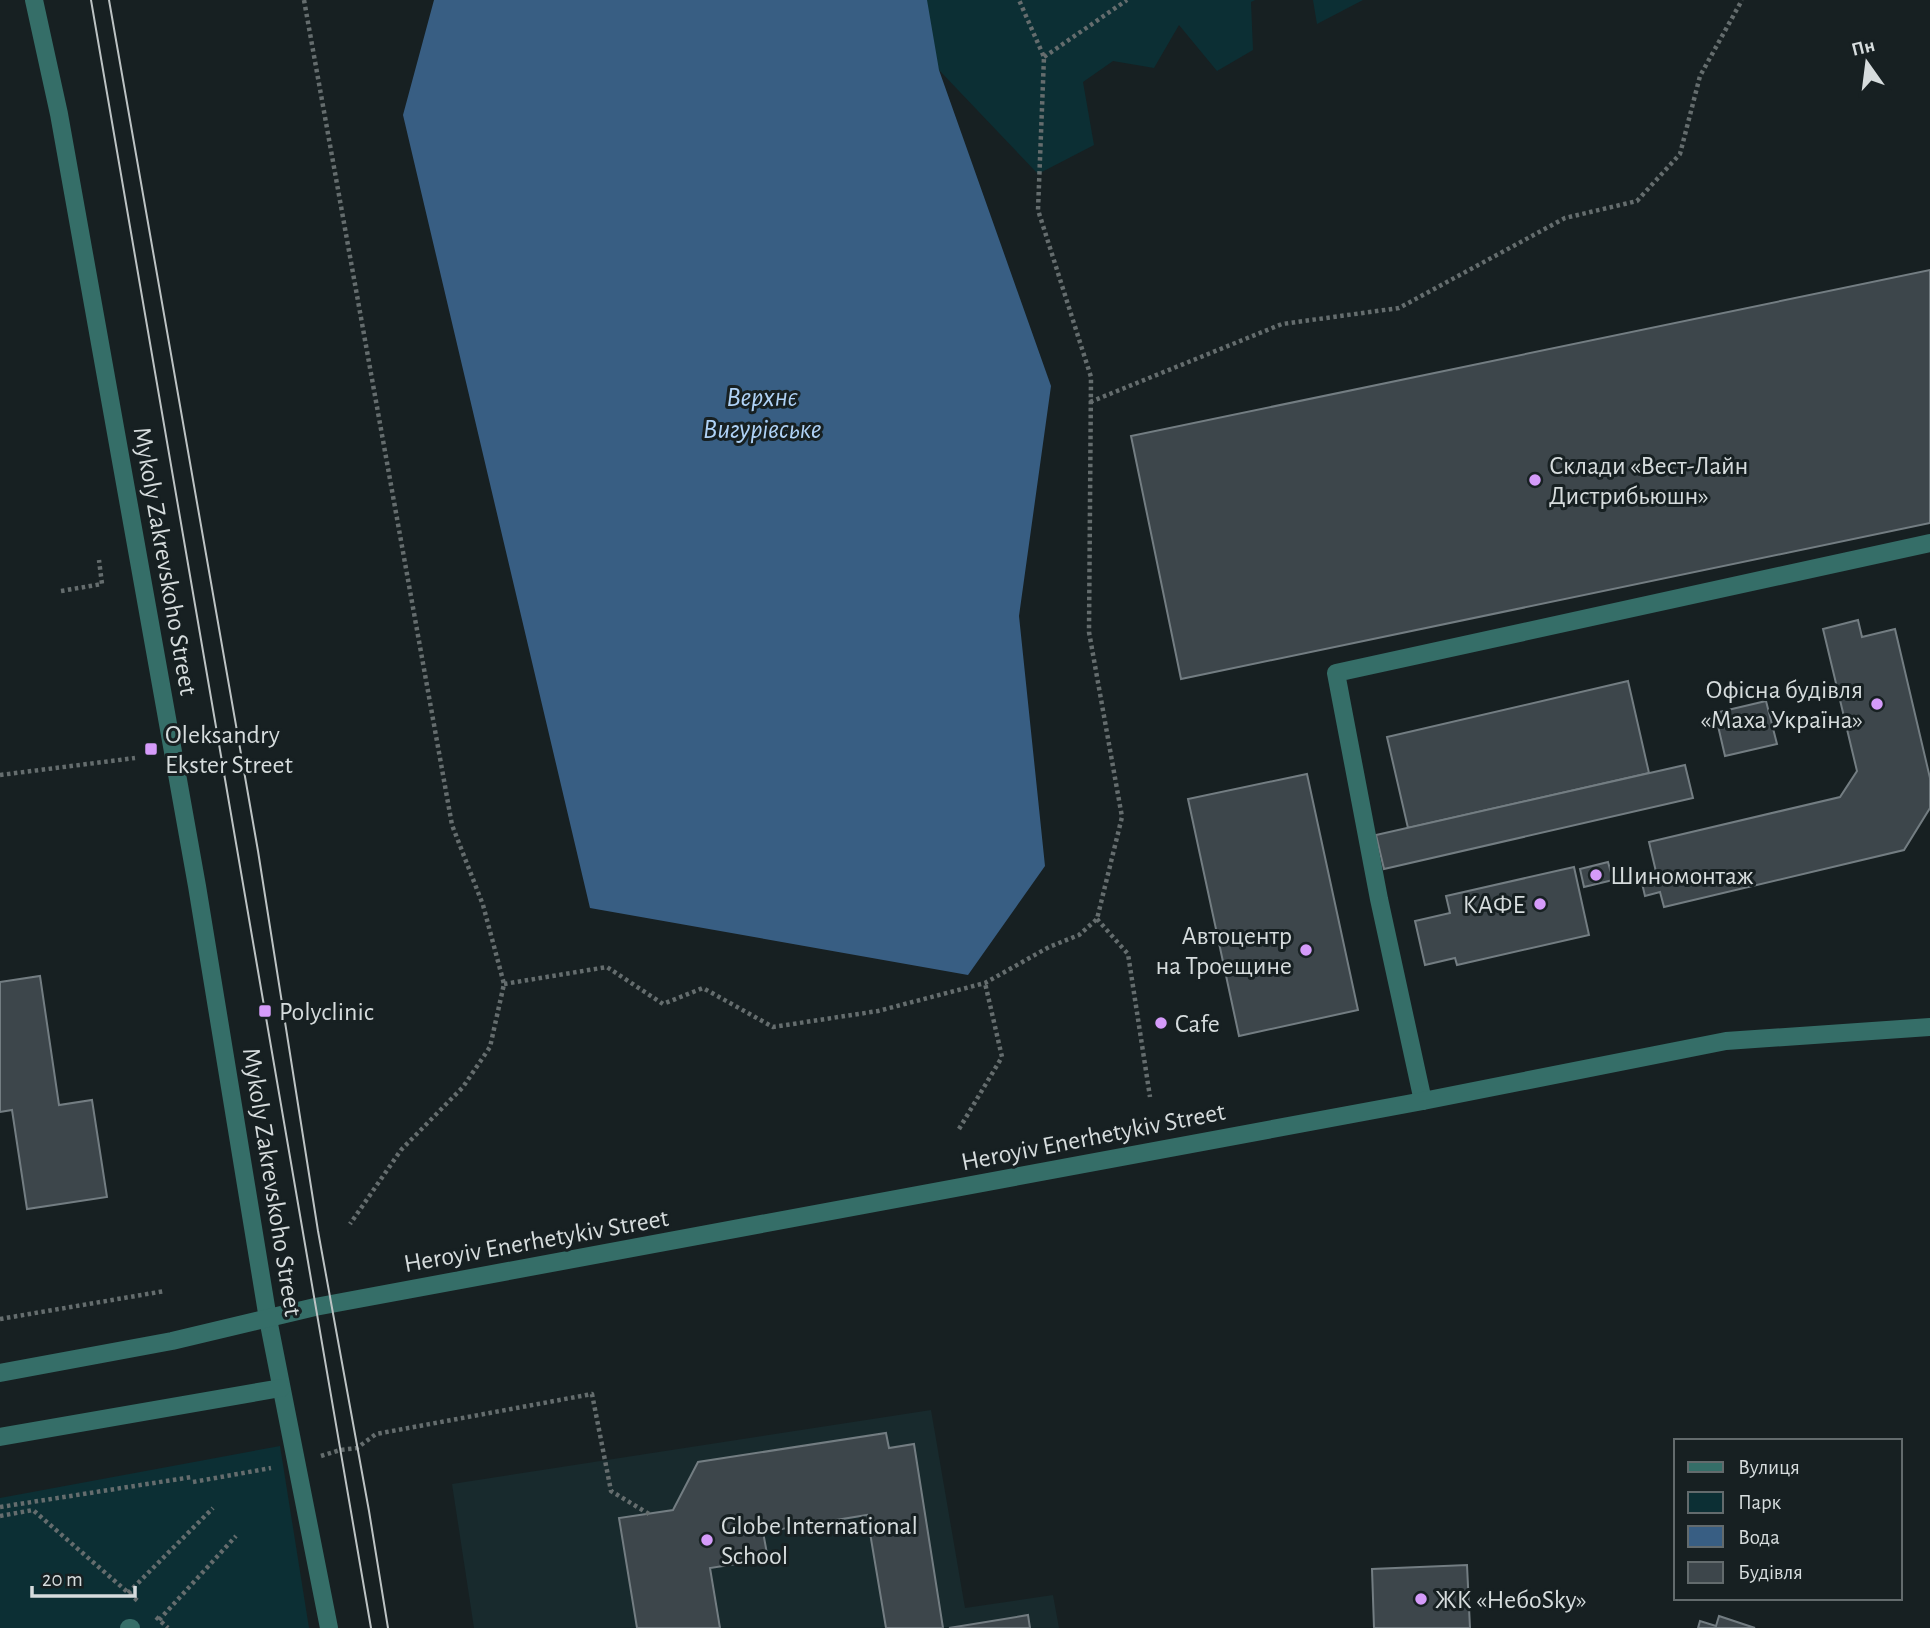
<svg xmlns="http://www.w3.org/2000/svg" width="1930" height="1628" font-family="'Alegreya Sans',sans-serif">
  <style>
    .built { fill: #182a2d }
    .green { fill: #0c2f34 }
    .water { fill: #385e83 }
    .building { fill: #3d464b; stroke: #737d82; stroke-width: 2 }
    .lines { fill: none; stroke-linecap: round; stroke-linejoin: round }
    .path { stroke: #656d6e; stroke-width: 4.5; stroke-dasharray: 3.5 3.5; stroke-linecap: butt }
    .minor { stroke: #356e68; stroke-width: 18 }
    .tram { stroke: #bdc3c4; stroke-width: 2 }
    .poi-dot { fill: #d59bfa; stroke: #172022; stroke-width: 2.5 }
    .labels { text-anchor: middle; stroke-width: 6; stroke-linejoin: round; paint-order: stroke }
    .poi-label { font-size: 26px; fill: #d6dcdd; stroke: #172022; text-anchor: start }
    .street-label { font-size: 26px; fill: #d6dcdd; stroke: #172022 }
    .water-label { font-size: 28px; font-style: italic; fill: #afd2f6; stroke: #172022 }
  </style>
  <rect width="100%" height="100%" fill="#172022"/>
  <polygon class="built" points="931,1410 965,1608 1053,1595 1059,1628 474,1628 452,1484"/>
  <g class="green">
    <polygon points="915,0 1255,0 1251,2 1253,50 1217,71 1179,25 1154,68 1113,61 1083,82 1094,145 1038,174 939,70"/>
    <polygon points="1313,0 1363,0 1317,24"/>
    <polygon points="280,1446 309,1628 0,1628 0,1498"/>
  </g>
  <polygon class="water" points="434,0 927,0 939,70 1051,386 1019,616 1045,866 968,975 590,908 403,115"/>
  <g class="building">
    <polygon points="1930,270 1930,523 1181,679 1131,436"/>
    <polygon points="1858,620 1862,637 1895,629 1930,778 1930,808 1904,850 1664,907 1660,892 1645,896 1641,879 1657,876 1649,842 1840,797 1857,771 1823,629"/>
    <polygon points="1628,681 1649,773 1408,828 1387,737"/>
    <polygon points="1766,701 1777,744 1725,756 1715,713"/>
    <polygon points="1685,765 1693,798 1384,869 1376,835"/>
    <polygon points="1307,774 1358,1010 1239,1036 1188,799"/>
    <polygon points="1608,862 1613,880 1584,887 1580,869"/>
    <polygon points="1574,867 1589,935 1457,965 1455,958 1425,965 1415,921 1450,913 1446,896"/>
    <polygon points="40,976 59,1105 92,1100 107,1197 27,1209 12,1110 0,1112 0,982"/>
    <polygon points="886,1433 889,1448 914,1444 943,1628 886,1628 867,1515 763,1532 768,1559 710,1568 720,1628 637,1628 619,1518 673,1510 698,1462"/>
    <polygon points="1467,1565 1470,1628 1374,1628 1372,1569"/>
    <polygon points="1028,1615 1030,1628 949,1628"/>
    <polygon points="1719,1616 1755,1628 1698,1628 1700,1621 1716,1626"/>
  </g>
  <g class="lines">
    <g class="path">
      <polyline points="304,0 452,825 483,905 504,984 490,1047 463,1087 401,1150 350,1224"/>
      <polyline points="1044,57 1127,0"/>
      <polyline points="1090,402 1282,324 1399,308 1565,218 1637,201 1680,154 1700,76 1742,0"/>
      <polyline points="61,591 102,584 99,560"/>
      <polyline points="0,775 135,758"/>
      <polyline points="1097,919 1128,954 1150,1097"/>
      <polyline points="504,984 607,967 663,1004 703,988 773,1027 878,1011 985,983 1049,947 1079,935 1097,919 1122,817 1089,632 1091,377 1038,210 1044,57 1019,0"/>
      <polyline points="959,1129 1002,1057 985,983"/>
      <polyline points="0,1319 165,1291"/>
      <polyline points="321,1456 340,1450 357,1448 376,1434 592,1394 611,1491 649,1514"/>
      <polyline points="193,1482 271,1468"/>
      <polyline points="0,1507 192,1477"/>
      <polyline points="0,1516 33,1510 139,1602"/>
      <polyline points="128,1593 213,1508"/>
      <polyline points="156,1617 168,1628"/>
      <polyline points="159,1620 236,1536"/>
    </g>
    <g class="minor">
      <polyline points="34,0 59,114 197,886 268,1319 329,1628"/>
      <polyline points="1423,1101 1379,899 1336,673 1930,543"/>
      <polyline points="0,1373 172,1341 315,1307 1423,1101 1726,1041 1930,1027"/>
      <polyline points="0,1437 281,1388"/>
      <polyline points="129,1628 131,1628"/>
    </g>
    <g class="tram">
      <polyline points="91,0 371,1628"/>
      <polyline points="109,0 258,851 318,1231 369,1511 388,1628"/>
    </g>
  </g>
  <g class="poi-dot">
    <circle cx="1535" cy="480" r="7"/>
    <circle cx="1877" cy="704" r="7"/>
    <rect x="144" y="742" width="14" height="14" rx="3.5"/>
    <circle cx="1596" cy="875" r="7"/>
    <circle cx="1540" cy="904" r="7"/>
    <circle cx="1306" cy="950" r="7"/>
    <rect x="258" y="1004" width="14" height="14" rx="3.5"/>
    <circle cx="1161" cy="1023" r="7"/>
    <circle cx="707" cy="1540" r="7"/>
    <circle cx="1421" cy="1599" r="7"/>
  </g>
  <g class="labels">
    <g class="poi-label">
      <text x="1549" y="474">Склади «Вест-Лайн<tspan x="1549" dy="30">Дистрибьюшн»</tspan></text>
      <text x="1863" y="698" text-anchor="end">Офісна будівля<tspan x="1863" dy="30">«Маха Україна»</tspan></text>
      <text x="165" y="743">Oleksandry<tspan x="165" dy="30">Ekster Street</tspan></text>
      <text x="1610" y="884">Шиномонтаж</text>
      <text x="1526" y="913" text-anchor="end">КАФЕ</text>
      <text x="1292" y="944" text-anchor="end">Автоцентр<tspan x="1292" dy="30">на Троещине</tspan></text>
      <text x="279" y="1020">Polyclinic</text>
      <text x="1175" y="1032">Cafe</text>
      <text x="721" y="1534">Globe International<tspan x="721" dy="30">School</tspan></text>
      <text x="1435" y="1608">ЖК «НебоSky»</text>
    </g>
    <g class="street-label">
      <text transform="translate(166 561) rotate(80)" y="9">Mykoly Zakrevskoho Street</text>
      <text transform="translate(1093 1136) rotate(-11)" y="9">Heroyiv Enerhetykiv Street</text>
      <text transform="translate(273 1182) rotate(81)" y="9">Mykoly Zakrevskoho Street</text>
      <text transform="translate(536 1240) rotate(-10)" y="9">Heroyiv Enerhetykiv Street</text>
    </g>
    <g class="water-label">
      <text x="762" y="406">Верхнє<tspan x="762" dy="32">Вигурівське</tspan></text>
    </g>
  </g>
  <rect x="1674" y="1439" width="228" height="161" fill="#172022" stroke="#636b6d" stroke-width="2"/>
  <rect x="1688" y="1462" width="35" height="10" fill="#356e68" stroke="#636b6d" stroke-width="2"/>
  <text x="1738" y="1474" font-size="21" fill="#d6dcdd">Вулиця</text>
  <rect x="1688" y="1492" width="35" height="21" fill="#0c2f34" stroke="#636b6d" stroke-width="2"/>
  <text x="1738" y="1509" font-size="21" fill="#d6dcdd">Парк</text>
  <rect x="1688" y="1526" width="35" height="21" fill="#385e83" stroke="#636b6d" stroke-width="2"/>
  <text x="1738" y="1544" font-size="21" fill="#d6dcdd">Вода</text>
  <rect x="1688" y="1562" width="35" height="21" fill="#3d464b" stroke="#636b6d" stroke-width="2"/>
  <text x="1738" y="1579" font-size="21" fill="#d6dcdd">Будівля</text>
  <g transform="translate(1867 63) rotate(346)" stroke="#172022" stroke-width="5" paint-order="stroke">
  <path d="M0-5L12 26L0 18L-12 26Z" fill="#d6dcdd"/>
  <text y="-10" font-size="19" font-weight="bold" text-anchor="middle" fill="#d6dcdd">Пн</text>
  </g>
  <path d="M32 1586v10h103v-10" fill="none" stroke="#d6dcdd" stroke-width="3.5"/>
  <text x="42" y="1586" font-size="21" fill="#d6dcdd" stroke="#172022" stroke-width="5" paint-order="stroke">20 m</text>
</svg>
